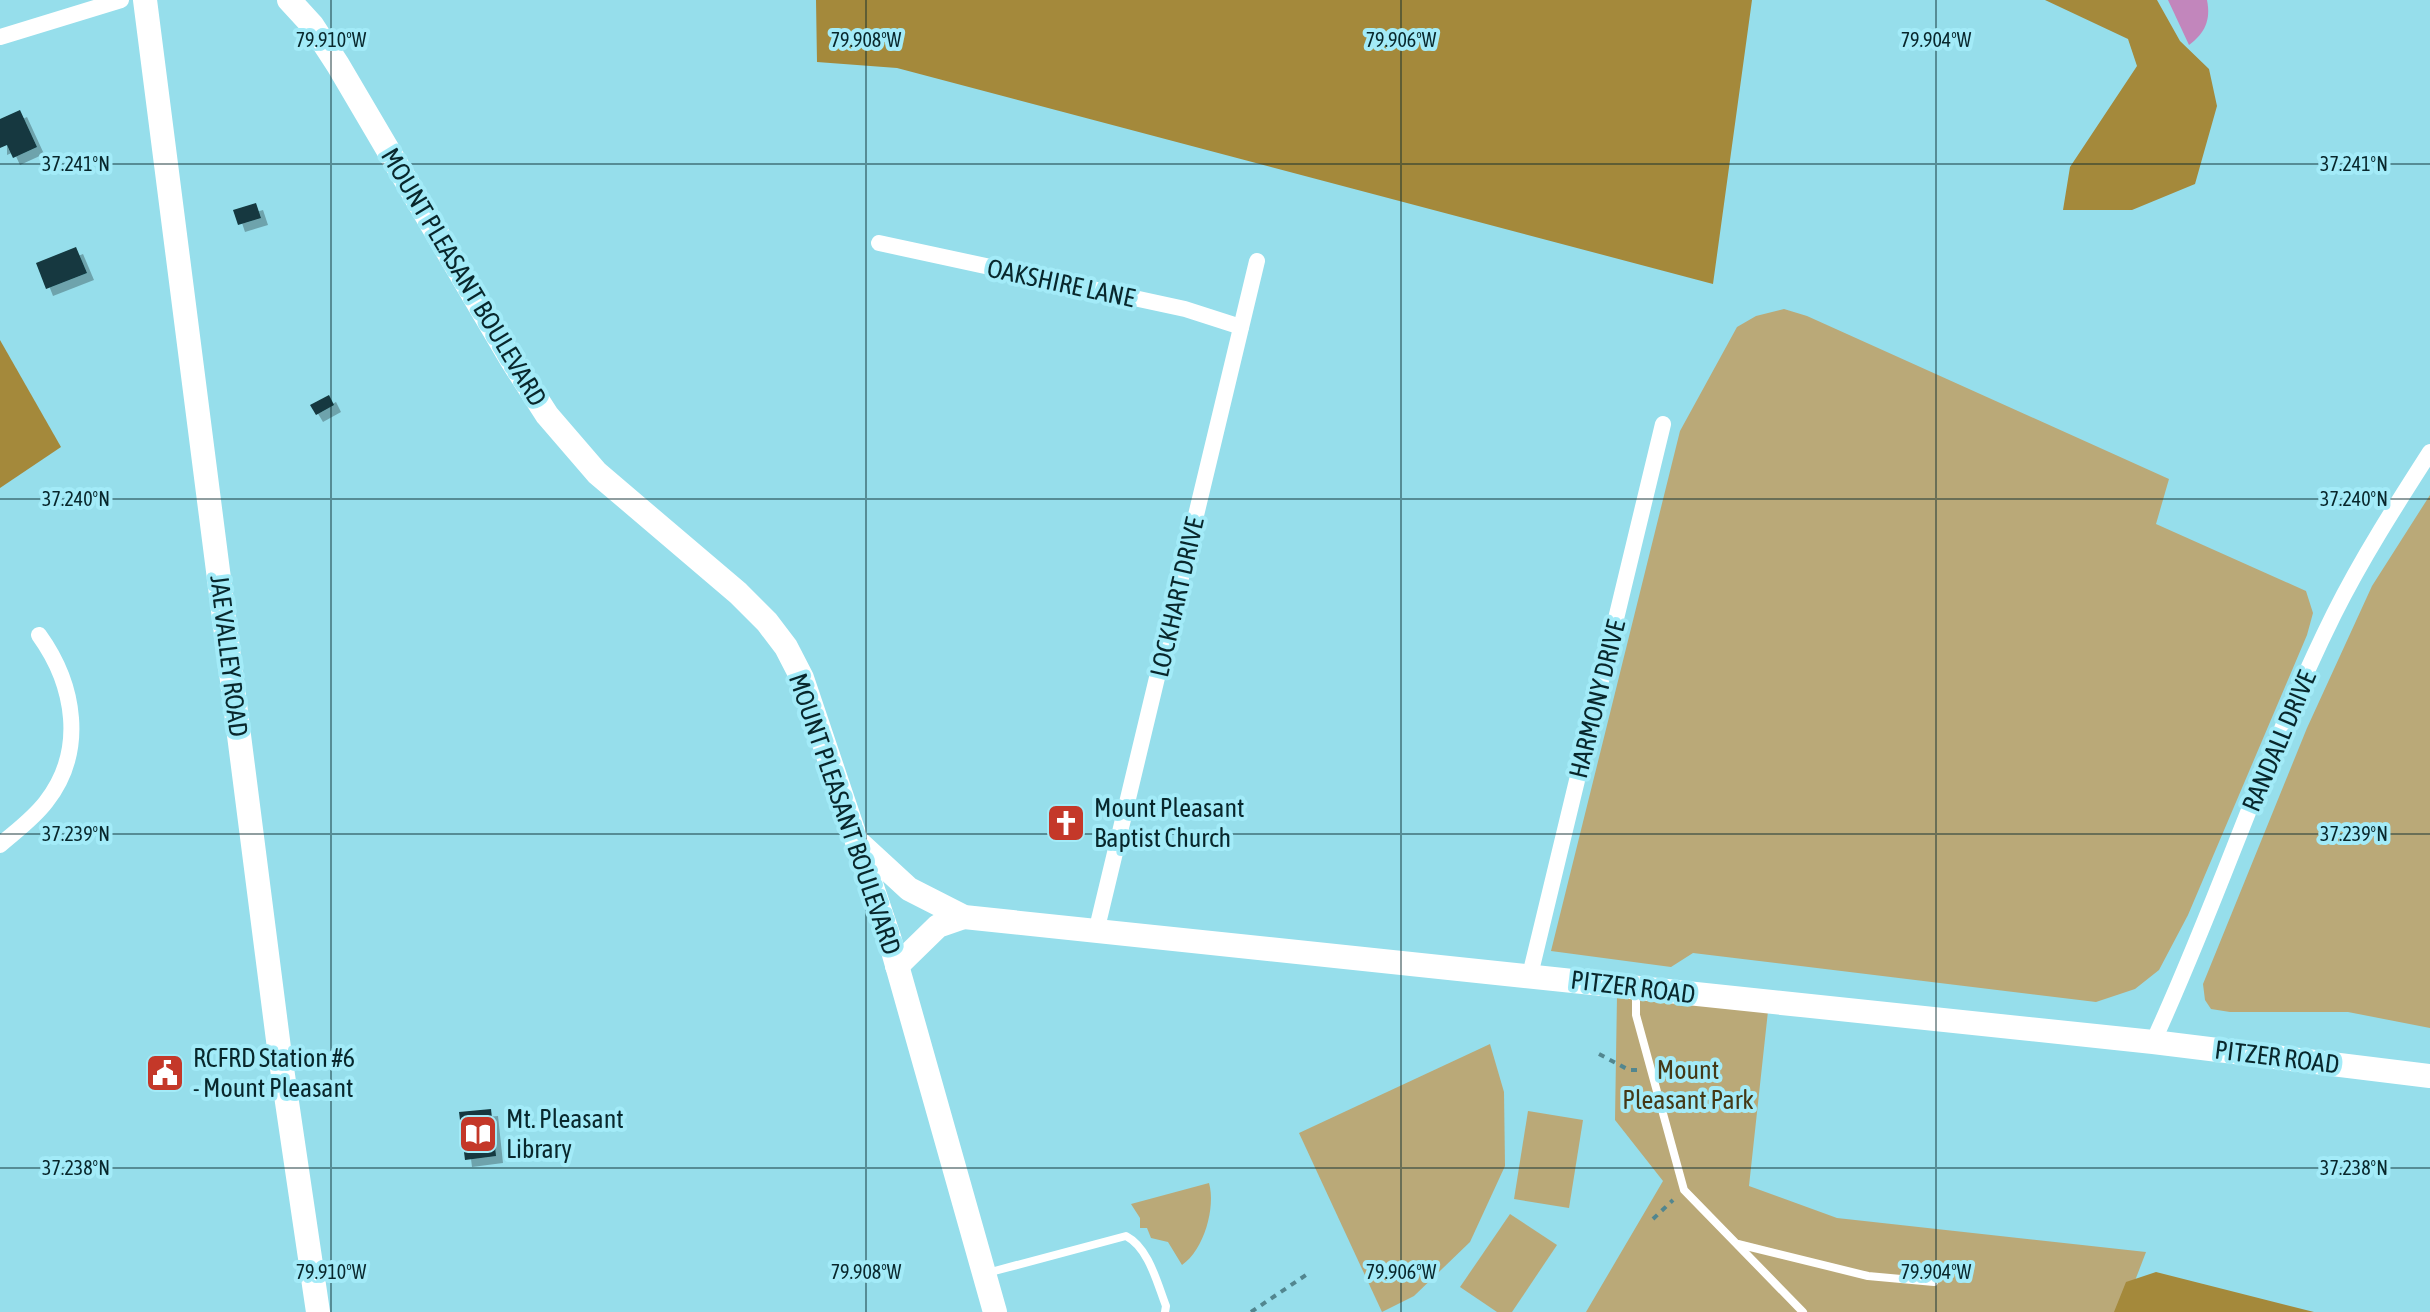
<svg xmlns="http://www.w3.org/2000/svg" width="2430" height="1312" font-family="'Asap Condensed',sans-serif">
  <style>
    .green { fill: #baa978 }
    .forest { fill: #a4893b }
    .water { fill: #c286bc }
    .building { fill: #13393f; filter: url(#shadow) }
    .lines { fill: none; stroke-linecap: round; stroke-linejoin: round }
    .path { stroke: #52868f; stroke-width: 4; stroke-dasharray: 6 6; stroke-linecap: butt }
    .lane { stroke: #fff; stroke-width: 8 }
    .street { stroke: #fff; stroke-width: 16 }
    .secondary { stroke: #fff; stroke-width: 24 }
    .ticks { fill: none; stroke: #08272c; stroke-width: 2; stroke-opacity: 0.45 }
    .labels { text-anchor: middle; stroke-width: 8; stroke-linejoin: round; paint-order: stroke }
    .street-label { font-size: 26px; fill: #08272c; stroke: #a3ebf8 }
    .poi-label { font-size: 26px; fill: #08272c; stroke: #a3ebf8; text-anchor: start }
    .park-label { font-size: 26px; fill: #443816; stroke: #a3ebf8 }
    .ticks-label { font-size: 20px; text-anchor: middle; fill: #08272c; stroke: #a3ebf8; stroke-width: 8; stroke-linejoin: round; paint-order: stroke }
  </style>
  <defs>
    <filter id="shadow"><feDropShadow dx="7" dy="7" stdDeviation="0" flood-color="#0004"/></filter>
  </defs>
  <rect width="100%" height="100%" fill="#96deeb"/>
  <g class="green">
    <polygon points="1784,309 1807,316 2169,479 2156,524 2306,591 2313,613 2307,635 2188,915 2159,970 2135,989 2096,1002 1693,953 1671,967 1551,951 1680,431 1737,327 1756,316"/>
    <polygon points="2430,495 2430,1028 2348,1012 2230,1012 2211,1009 2205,1000 2203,984 2307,728 2372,586"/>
    <polygon points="1617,996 1768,1011 1749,1186 1837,1218 2146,1252 2123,1312 1586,1312 1663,1181 1615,1120"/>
    <polygon points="1490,1044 1504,1092 1505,1166 1470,1242 1414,1296 1382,1312 1299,1133"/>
    <polygon points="1528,1111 1583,1120 1569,1208 1514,1199"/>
    <path d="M1209,1183C1216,1207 1204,1250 1182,1265L1168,1242L1151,1238L1147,1228H1140V1218L1131,1204Z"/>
    <polygon points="1510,1214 1557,1245 1512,1312 1497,1312 1460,1287"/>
  </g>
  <g class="forest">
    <polygon points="816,0 1752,0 1713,284 897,68 817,62"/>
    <polygon points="2045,0 2157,0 2180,41 2209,69 2217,106 2195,184 2132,210 2063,210 2070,167 2137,66 2128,39"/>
    <polygon points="0,340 61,447 0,488"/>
    <polygon points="2156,1272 2314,1312 2114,1312 2126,1282"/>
  </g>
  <path class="water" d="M2168,0H2207C2211,20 2205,33 2189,45Z"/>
  <g class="building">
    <polygon points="20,110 37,147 13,158 7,145 0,148 0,119"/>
    <polygon points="256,203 261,218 238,225 233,210"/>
    <polygon points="76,247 87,273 46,289 36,263"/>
    <polygon points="329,395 334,405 316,415 310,405"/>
    <polygon points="491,1109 496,1156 465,1160 459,1112"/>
  </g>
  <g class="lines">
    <g class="path">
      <polyline points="1599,1054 1629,1070 1637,1070"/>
      <polyline points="1653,1219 1673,1200"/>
      <polyline points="1251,1312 1306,1275"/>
    </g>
    <g class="lane">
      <polyline points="1636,992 1636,1015 1684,1190 1803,1312"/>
      <polyline points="1738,1244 1868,1276 1934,1282"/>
      <path d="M987,1273L1126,1236C1149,1248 1157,1283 1166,1306L1165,1312"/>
    </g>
    <g class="street">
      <polyline points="0,37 121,0"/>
      <polyline points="879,243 1185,309 1241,327"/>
      <path d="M0,845C16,831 33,819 46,802C86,751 75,685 39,635"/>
      <polyline points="1096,932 1257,261"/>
      <polyline points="1530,975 1663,424"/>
      <path d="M2153,1042C2218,902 2265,753 2334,614C2362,558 2396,505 2430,452"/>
    </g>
    <g class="secondary">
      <polyline points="145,0 279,1048 318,1312"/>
      <polyline points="289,0 312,25 338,65 511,359 547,415 597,473 738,593 767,622 786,647 802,678 889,937 995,1312"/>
      <polyline points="859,843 909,889 964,917 2153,1042 2430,1076"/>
      <polyline points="897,966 938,926 964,917"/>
    </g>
  </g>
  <path class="ticks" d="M331,0V1312M866,0V1312M1401,0V1312M1936,0V1312M0,164H2430M0,499H2430M0,834H2430M0,1168H2430"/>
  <defs>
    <symbol id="church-square" viewBox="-11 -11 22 22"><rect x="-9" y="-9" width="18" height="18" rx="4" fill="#c43829" stroke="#a3ebf8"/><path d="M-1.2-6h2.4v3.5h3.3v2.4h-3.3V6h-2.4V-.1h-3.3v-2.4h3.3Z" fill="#fff"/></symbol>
    <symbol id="civic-square" viewBox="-11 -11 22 22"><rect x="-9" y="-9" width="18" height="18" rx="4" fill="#c43829" stroke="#a3ebf8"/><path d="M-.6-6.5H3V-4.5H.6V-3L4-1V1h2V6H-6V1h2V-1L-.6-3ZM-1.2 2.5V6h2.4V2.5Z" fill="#fff"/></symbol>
    <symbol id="library-square" viewBox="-11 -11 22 22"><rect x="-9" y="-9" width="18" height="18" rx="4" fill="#c43829" stroke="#a3ebf8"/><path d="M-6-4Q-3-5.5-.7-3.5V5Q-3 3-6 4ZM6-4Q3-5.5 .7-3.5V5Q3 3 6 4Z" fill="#fff"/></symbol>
  </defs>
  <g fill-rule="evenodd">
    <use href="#church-square" x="1044" y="801" width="44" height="44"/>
    <use href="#civic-square" x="143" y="1051" width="44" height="44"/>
    <use href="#library-square" x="456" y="1112" width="44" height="44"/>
  </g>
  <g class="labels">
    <g class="street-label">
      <text transform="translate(464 277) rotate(59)" y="9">MOUNT PLEASANT BOULEVARD</text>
      <text transform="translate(1061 283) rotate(12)" y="9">OAKSHIRE LANE</text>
      <text transform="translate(1177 597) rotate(-77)" y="9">LOCKHART DRIVE</text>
      <text transform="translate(229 656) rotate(83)" y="9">JAE VALLEY ROAD</text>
      <text transform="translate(1597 699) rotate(-76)" y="9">HARMONY DRIVE</text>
      <text transform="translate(2279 741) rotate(-67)" y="9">RANDALL DRIVE</text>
      <text transform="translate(845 814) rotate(71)" y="9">MOUNT PLEASANT BOULEVARD</text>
      <text transform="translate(1633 987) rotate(7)" y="9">PITZER ROAD</text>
      <text transform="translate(2277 1057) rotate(7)" y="9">PITZER ROAD</text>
    </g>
    <g class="poi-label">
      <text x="1094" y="817">Mount Pleasant<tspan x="1094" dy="30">Baptist Church</tspan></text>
      <text x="193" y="1067">RCFRD Station #6<tspan x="193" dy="30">- Mount Pleasant</tspan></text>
      <text x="506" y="1128">Mt. Pleasant<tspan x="506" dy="30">Library</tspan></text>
    </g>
    <g class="park-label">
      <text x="1688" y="1079">Mount<tspan x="1688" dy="30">Pleasant Park</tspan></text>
    </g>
  </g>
  <g class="ticks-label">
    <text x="331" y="47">79.910°W</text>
    <text x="866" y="47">79.908°W</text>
    <text x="1401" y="47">79.906°W</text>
    <text x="1936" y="47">79.904°W</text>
    <text x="76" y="171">37.241°N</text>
    <text x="2354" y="171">37.241°N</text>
    <text x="76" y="506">37.240°N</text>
    <text x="2354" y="506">37.240°N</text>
    <text x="76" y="841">37.239°N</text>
    <text x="2354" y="841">37.239°N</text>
    <text x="76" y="1175">37.238°N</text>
    <text x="2354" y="1175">37.238°N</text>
    <text x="331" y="1279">79.910°W</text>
    <text x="866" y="1279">79.908°W</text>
    <text x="1401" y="1279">79.906°W</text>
    <text x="1936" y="1279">79.904°W</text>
  </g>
</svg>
